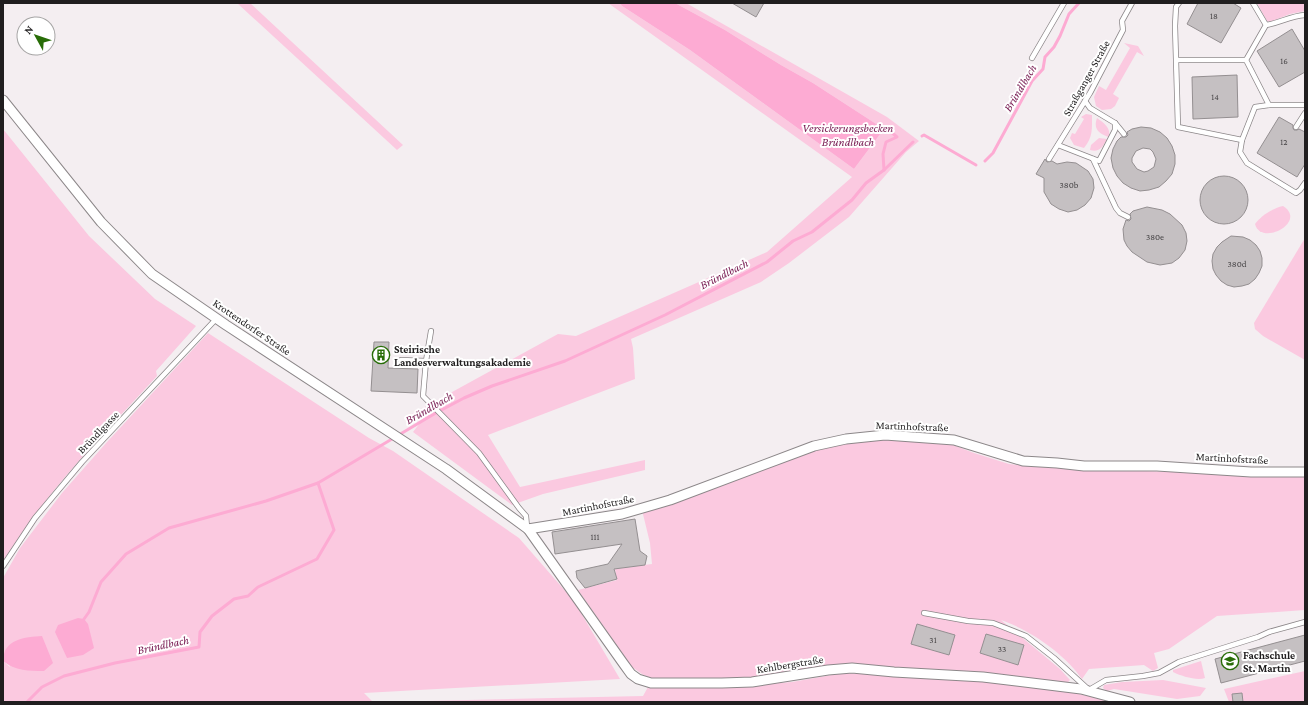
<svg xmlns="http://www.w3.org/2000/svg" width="1308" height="705" font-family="'Crimson Pro',serif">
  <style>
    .green { fill: #fbc9e0 }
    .water { fill: #fdabd3 }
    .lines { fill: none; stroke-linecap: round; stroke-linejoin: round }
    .stream { stroke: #fdabd3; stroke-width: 3 }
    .building { fill: #c5c0c2; stroke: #948f91; fill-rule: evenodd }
    .service-casing { stroke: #8c8789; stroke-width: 6 }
    .minor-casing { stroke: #8c8789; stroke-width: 11 }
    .service { stroke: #fff; stroke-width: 4.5 }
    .minor { stroke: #fff; stroke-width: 9 }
    .labels { text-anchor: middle; stroke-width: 4; stroke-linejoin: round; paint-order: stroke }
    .number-label { font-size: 9px; fill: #494648 }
    .street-label { font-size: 11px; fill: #201e1f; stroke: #fff }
    .poi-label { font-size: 11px; font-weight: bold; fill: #201e1f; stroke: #fff; text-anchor: start }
    .water-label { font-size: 12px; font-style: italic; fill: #791c53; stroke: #fff }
  </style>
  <rect width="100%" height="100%" fill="#f4eef1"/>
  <g class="green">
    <polygon points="237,3 250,3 403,145 397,150"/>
    <polygon points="608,3 620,3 622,6 690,50 854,169 884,129 813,83 781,65 725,30 675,3 686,3 887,117 919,141 906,152 849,217 789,263 761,282 631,339 633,348 635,379 488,435 520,487 645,460 645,470 543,494 512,505 413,432 420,423 412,414 558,334 576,336 767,252 852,177"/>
    <polygon points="1257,3 1305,3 1305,11 1290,14 1270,22 1267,21"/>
    <polygon points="1124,43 1138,46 1144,56 1137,52 1113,94 1119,98 1115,106 1111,109 1102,110 1096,106 1094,97 1099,86 1106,90 1130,48"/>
    <path d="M1086,114L1092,115C1092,129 1093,137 1084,148L1074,145L1070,138L1072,133L1075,134L1084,119L1081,117Z"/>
    <path d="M1097,118C1104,123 1111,128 1109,137C1099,134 1093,129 1097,118Z"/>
    <path d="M3,129L89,236L155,299L196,326L156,371L157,376C102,436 44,493 3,563Z"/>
    <path d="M1099,138L1107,139C1103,147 1099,153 1090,150L1091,145Z"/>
    <path d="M1283,206C1308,222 1261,247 1255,224C1261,216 1273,208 1283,206Z"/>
    <polygon points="1305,238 1305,360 1263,336 1255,329 1254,323"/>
    <polygon points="208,333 369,438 393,451 519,538 574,601 620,679 364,693 373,702 3,702 3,661 10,667 4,652 3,656 3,578 20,548 62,493 107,442"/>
    <path d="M883,437L953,445L974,453L1009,464L1039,467L1200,473L1258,477L1305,475V610L1217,616L1169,649L1154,653L1158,668L1153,671L1144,665L1089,669L1082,679C1065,654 1030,630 1001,620L1060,669L1070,680L1067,683L971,671H916L894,669L720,679H662L650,678L642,674L632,667L578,590L617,580L615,569L652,564L650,543L642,510L833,443Z"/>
    <path d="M1201,661L1205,678C1197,681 1181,676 1173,672V670Z"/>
    <polygon points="1305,671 1305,702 1229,702 1224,689"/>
    <polygon points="843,673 964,679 1063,690 1112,702 383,702 643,696 648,687 730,687 792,682"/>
    <polygon points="1163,680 1206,688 1200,696 1177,699 1114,689 1107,691 1103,688 1104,685 1122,682"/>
  </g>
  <g class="water">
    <polygon points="620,3 675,3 725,30 781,65 813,83 884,129 854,169 690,50 622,6"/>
    <polygon points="78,618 84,619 88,624 94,648 83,655 67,658 55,632 58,625"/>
    <path d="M42,636L53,663L44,671C29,671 15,671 3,661C3,639 25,637 42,636Z"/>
  </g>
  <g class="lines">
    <g class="stream">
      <polyline points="882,131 890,131 897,137 886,142 883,154 884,170"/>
      <polyline points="922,136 924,135 976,165"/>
      <polyline points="985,161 993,153 1032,81 1043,69 1045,57 1054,47 1060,36 1069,14 1079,3"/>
      <polyline points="84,619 89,612 101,582 126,554 169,528 266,501 318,483"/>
      <polyline points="27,702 42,687 64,676 115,663 199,647 200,632 212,616 234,599 248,596 258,587 317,559 334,530 318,483 434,414 464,398 492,386 565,361 665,315 767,262 793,241 812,232 852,200 866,183 884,170 913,142"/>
    </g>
  </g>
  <g class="building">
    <polygon points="732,3 764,3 756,17"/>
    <polygon points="1198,3 1233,3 1241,8 1221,43 1187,24"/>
    <polygon points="1292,29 1305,51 1305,72 1279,87 1257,51"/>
    <polygon points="1237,75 1238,117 1193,119 1192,77"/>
    <polygon points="1279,117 1293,125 1293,128 1294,130 1297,130 1299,129 1305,132 1305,164 1297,177 1257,153"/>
    <path d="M1141,127L1151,128L1160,132L1167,138L1172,146L1175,155V164L1172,174L1166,181L1159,187L1149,190L1140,191L1131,188L1123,183L1117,176L1113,168L1111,158L1113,149L1117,141L1121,137H1126L1128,135L1127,132L1132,129ZM1143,148L1150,149L1153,152L1156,159L1154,167L1148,171L1144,172L1137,169L1132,162V158L1136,151Z"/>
    <polygon points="1045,159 1047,162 1052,161 1057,164 1067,162 1076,163 1088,171 1093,179 1094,188 1091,198 1085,205 1077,210 1068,212 1059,209 1051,204 1044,192 1044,178 1036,174"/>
    <circle cx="1224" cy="200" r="24"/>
    <polygon points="1147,207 1162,210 1170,214 1182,225 1186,233 1187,241 1185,250 1179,258 1172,263 1160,265 1147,262 1132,252 1127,246 1124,240 1123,229 1126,220 1129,221 1131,219 1130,214 1133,211"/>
    <polygon points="1231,236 1243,237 1250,240 1256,245 1260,251 1262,258 1262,266 1259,273 1255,279 1249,284 1242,286 1234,287 1227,285 1221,281 1216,275 1213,269 1212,261 1213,254 1217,247 1222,242"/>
    <polygon points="374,342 389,342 388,368 418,369 417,393 371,391"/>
    <polygon points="635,519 640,551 647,556 645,565 614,569 617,579 585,588 577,578 576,571 608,564 622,544 555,554 552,532"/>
    <polygon points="917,624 955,635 949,655 911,644"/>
    <polygon points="986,634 1024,645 1018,665 980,653"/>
    <polygon points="1305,635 1305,661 1221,683 1215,659"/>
    <polygon points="1242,693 1243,702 1233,702 1232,694"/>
  </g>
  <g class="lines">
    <defs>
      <g id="service">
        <polyline points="1179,3 1176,7 1175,26 1178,127 1242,140"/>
        <polyline points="1253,3 1266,25 1246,60 1269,105 1305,105"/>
        <path d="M1266,25C1280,23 1290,16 1305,15"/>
        <polyline points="1032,58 1064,3"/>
        <polyline points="1177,60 1246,60"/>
        <polyline points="1085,101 1090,108 1115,123 1124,134"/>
        <polyline points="1269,105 1255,107 1242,140 1240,152 1247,163 1296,193 1300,190 1305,183"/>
        <polyline points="1296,127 1305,113"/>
        <polyline points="1058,145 1099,161 1115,130 1115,123"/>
        <polyline points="1049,159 1090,93 1123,30 1122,21 1132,3"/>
        <polyline points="1093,159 1116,208 1120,213 1128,217"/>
        <polyline points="401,360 426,361 423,396 479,453 519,508 526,516 527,527"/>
        <polyline points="426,361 431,331"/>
        <polyline points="3,566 35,518 82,462 217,318"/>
        <polyline points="924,613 968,621 993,623 1026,636 1054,658 1089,690 1106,680 1143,676 1159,673 1179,662 1258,637 1269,632 1305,622"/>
      </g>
      <g id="minor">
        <polyline points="3,100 101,222 152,274 226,325 446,469 528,529 623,663 631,674 638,679 651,683 722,683 752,682 828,670 852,668 894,672 983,677 1081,689 1130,702"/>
        <polyline points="528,529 622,514 670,500 814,446 846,439 885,435 954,440 1023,461 1057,463 1084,466 1157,466 1251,472 1305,472"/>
      </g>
    </defs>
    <use href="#service" class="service-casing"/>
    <use href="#minor" class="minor-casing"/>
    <use href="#service" class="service"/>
    <use href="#minor" class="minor"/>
  </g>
  <defs>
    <symbol id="building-ring" viewBox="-11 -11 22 22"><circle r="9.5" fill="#fff" stroke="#286d07" stroke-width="1.5"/><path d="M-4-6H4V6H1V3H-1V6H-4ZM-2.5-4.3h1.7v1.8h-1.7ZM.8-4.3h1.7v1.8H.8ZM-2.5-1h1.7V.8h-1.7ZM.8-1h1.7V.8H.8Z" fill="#286d07"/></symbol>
    <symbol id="school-ring" viewBox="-11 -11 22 22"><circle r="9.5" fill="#fff" stroke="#286d07" stroke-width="1.5"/><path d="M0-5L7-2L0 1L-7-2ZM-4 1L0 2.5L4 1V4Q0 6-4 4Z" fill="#286d07"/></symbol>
  </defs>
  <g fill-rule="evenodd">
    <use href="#building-ring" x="371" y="345" width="20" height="20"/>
    <use href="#school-ring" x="1220" y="651" width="20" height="20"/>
  </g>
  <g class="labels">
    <g class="number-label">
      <text x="1214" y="19">18</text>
      <text x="1284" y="64">16</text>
      <text x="1215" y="100">14</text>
      <text x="1284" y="145">12</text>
      <text x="1069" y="188">380b</text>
      <text x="1155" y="240">380e</text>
      <text x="1237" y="267">380d</text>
      <text x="595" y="540">111</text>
      <text x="933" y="643">31</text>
      <text x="1002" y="652">33</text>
    </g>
    <g class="street-label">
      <text transform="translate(1086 78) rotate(-61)" y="4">Straßganger Straße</text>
      <text transform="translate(252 327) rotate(34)" y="4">Krottendorfer Straße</text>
      <text transform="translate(912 426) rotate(2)" y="4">Martinhofstraße</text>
      <text transform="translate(98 432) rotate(-46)" y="4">Bründlgasse</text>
      <text transform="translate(1232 458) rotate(3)" y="4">Martinhofstraße</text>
      <text transform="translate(598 505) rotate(-11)" y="4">Martinhofstraße</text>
      <text transform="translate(790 664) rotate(-9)" y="4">Kehlbergstraße</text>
    </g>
    <g class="poi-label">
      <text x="394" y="353">Steirische<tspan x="394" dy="13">Landesverwaltungsakademie</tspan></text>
      <text x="1243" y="659">Fachschule<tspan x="1243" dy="13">St. Martin</tspan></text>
    </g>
    <g class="water-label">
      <text transform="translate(1020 88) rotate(-59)" y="4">Bründlbach</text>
      <text x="848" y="132">Versickerungsbecken<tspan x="848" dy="14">Bründlbach</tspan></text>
      <text transform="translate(724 274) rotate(-27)" y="4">Bründlbach</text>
      <text transform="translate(429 408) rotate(-30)" y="4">Bründlbach</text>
      <text transform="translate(163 645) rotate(-12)" y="4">Bründlbach</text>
    </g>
  </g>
  <rect width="1308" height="705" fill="none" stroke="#201e1f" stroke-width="8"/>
  <g transform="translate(36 36) rotate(310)"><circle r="19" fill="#ffffff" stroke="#a6a5a5"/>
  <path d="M0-3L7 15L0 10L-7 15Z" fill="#286d07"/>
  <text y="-6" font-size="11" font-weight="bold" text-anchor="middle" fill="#201e1f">N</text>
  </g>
</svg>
